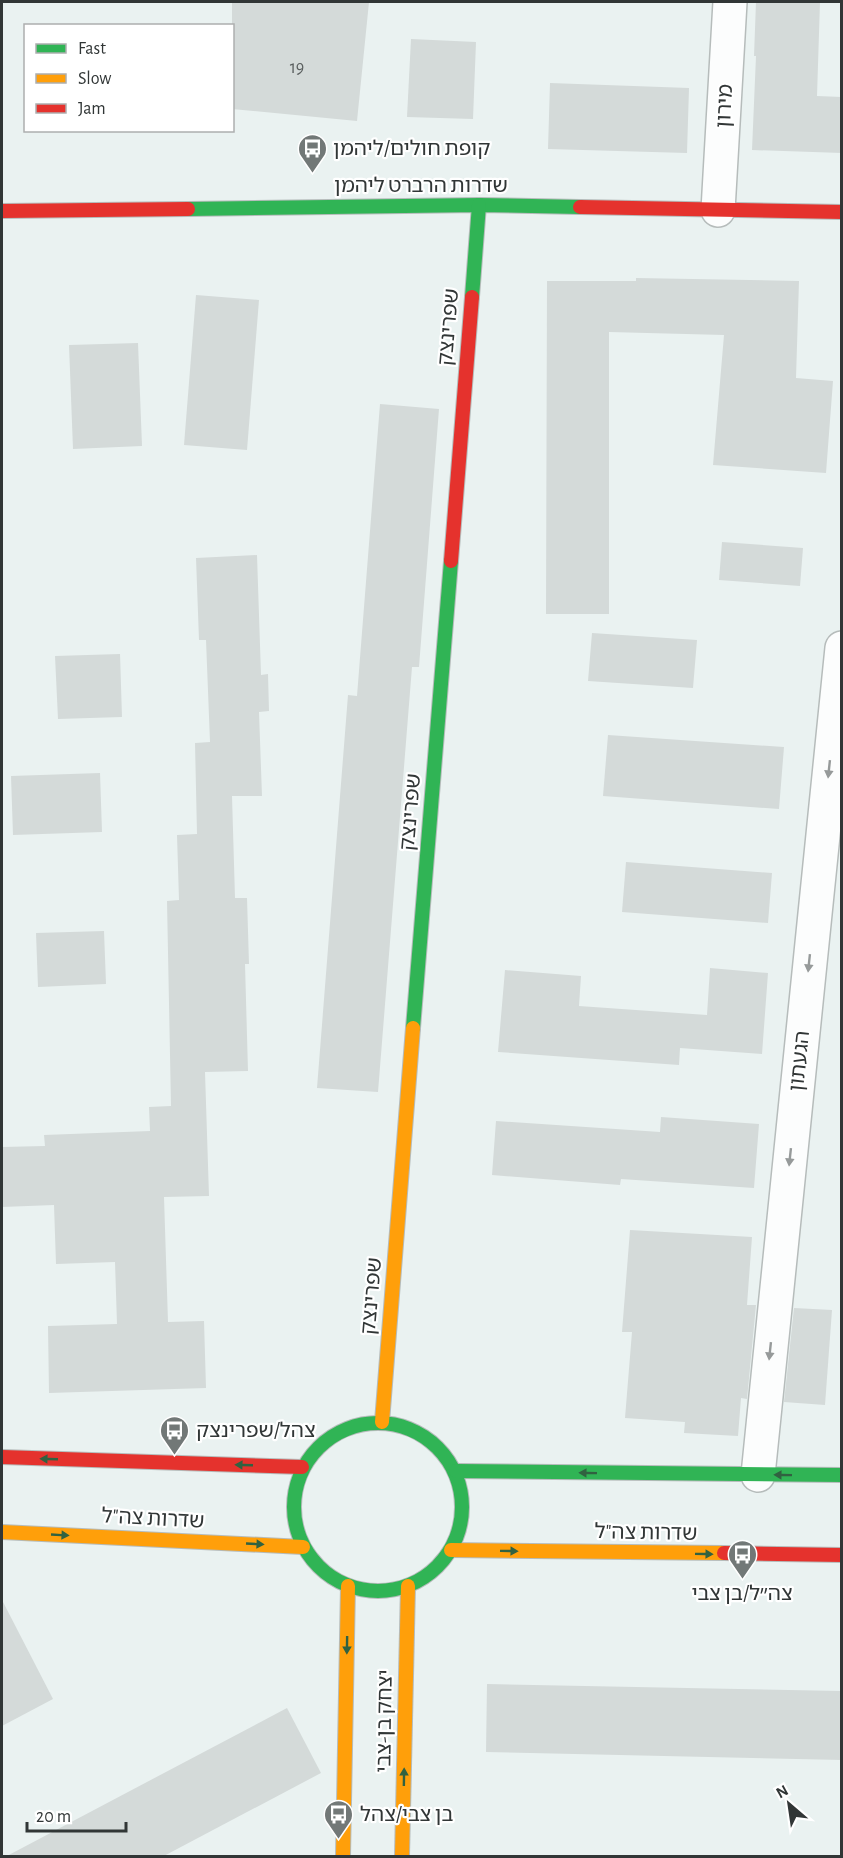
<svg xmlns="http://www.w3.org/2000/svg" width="843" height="1858" font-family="'Alegreya Sans','Noto Sans Hebrew',sans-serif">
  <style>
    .building { fill: #d4dad9 }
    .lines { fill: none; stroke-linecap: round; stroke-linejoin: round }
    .street-casing { stroke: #b6bcbb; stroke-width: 36 }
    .fast-casing { stroke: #b6bcbb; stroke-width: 16 }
    .slow-casing { stroke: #b6bcbb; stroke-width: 16 }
    .jam-casing { stroke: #b6bcbb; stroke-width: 16 }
    .street { stroke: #fcfdfd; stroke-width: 33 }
    .fast { stroke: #30b455; stroke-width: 14 }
    .slow { stroke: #ff9f0a; stroke-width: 14 }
    .jam { stroke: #e5322d; stroke-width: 14 }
    .oneway { fill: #969a9a }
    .oneway2 { fill: #316241 }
    .labels { text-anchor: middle; stroke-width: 4.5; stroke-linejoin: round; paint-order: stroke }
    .number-label { font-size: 18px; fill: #5a5f5f }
    .street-label { font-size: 21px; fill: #313636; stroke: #fff }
    .poi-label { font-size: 21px; fill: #313636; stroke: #fff; text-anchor: start }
  </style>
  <rect width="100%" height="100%" fill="#eaf2f1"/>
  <g class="building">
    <polygon points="232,2 369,2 357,121 232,109"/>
    <polygon points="756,2 820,2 817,96 842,97 842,153 752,150 756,56 754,56"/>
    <polygon points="411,39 476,42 473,119 407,117"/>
    <polygon points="550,83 689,88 687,153 548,149"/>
    <polygon points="636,278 799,281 796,378 833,381 826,473 713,465 724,335 609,332 609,614 546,614 547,281 636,281"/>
    <polygon points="196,295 259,300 247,450 184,445"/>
    <polygon points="138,343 142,446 73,449 69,345"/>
    <polygon points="380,404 439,409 419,667 412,667 378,1092 317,1088 348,695 357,696"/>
    <polygon points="722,542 803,548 800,586 719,580"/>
    <polygon points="257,555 261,675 268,674 269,711 259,712 262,796 232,796 235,898 247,898 249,964 245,964 248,1071 205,1072 209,1196 164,1197 168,1322 204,1321 206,1388 49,1393 48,1326 117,1324 115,1262 56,1264 54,1205 2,1207 2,1147 45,1146 44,1135 150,1131 149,1107 171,1106 167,901 179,900 177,835 197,834 195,743 210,742 206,640 199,640 196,558"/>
    <polygon points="592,633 697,640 693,688 588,681"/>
    <polygon points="120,654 122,717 58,719 55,656"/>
    <polygon points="608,735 784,747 779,809 603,796"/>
    <polygon points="100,773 102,832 13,835 11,776"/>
    <polygon points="626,862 772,873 768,923 622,912"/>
    <polygon points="104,931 106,984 38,987 36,933"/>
    <polygon points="710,968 768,973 762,1054 680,1048 679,1065 498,1052 505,970 581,976 579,1006 707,1015"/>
    <polygon points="661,1117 759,1124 754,1188 621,1179 620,1185 492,1175 496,1121 660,1132"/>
    <polygon points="630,1230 752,1237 747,1305 756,1305 747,1399 741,1398 738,1436 684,1433 685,1422 625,1418 632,1332 622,1332"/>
    <polygon points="794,1308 832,1310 825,1405 784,1402"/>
    <polygon points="2,1600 53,1699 2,1726"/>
    <polygon points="487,1684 842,1691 842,1760 486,1752"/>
    <polygon points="287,1708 321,1773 162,1857 5,1857"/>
  </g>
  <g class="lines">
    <defs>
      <g id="street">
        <polyline points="718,210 730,2"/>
        <polyline points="758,1475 842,648"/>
      </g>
      <g id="fast">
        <polyline points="188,209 479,205 580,207"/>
        <polyline points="472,297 479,205"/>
        <polyline points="413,1028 451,561"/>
        <circle cx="378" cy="1507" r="84"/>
        <polyline points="456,1471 842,1475"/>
      </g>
      <g id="slow">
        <polyline points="382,1422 413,1028"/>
        <polyline points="2,1532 303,1547"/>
        <polyline points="451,1550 724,1553"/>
        <polyline points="343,1856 348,1586"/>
        <polyline points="402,1856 408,1586"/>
      </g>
      <g id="jam">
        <polyline points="580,207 842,212"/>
        <polyline points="2,211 188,209"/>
        <polyline points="451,561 472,297"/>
        <polyline points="2,1457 302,1467"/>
        <polyline points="724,1553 842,1555"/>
      </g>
    </defs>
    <use href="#street" class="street-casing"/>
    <use href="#fast" class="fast-casing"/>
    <use href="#slow" class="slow-casing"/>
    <use href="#jam" class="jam-casing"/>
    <use href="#street" class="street"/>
    <use href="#fast" class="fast"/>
    <use href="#slow" class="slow"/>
    <use href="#jam" class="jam"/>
  </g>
  <defs><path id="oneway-solid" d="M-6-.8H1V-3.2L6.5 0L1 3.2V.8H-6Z" transform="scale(1.5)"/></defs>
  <g class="oneway">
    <use href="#oneway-solid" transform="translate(829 769) rotate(96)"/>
    <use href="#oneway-solid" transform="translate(809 963) rotate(96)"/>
    <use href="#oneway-solid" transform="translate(790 1157) rotate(96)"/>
    <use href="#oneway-solid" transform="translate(770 1351) rotate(96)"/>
  </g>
  <g class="oneway2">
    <use href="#oneway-solid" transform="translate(49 1459) rotate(-178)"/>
    <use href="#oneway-solid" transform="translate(244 1465) rotate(-178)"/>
    <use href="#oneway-solid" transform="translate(588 1473) rotate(-179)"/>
    <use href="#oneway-solid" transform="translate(783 1475) rotate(-179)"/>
    <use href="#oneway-solid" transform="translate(60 1535) rotate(3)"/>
    <use href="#oneway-solid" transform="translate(255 1544) rotate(3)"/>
    <use href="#oneway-solid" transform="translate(509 1551) rotate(1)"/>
    <use href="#oneway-solid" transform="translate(704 1554) rotate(1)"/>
    <use href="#oneway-solid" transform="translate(347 1645) rotate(91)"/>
    <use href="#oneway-solid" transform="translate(404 1777) rotate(-89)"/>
  </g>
  <defs>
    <symbol id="bus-pin" viewBox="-11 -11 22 30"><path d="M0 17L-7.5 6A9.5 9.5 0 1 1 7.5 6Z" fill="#727877" stroke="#fff"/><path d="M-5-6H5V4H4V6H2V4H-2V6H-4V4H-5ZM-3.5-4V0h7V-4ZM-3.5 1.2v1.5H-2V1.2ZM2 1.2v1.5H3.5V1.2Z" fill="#fff"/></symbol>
  </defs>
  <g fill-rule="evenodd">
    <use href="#bus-pin" x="296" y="132" width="33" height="45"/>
    <use href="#bus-pin" x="158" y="1414" width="33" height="45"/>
    <use href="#bus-pin" x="726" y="1538" width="33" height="45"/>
    <use href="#bus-pin" x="322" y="1798" width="33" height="45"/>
  </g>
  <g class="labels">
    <g class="number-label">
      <text x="297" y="73">19</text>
    </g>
    <g class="street-label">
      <text transform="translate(724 106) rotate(-87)" y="7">מירון</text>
      <text x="421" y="192">שדרות הרברט ליהמן</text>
      <text transform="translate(448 327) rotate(-85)" y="7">שפרינצק</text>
      <text transform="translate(410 812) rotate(-85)" y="7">שפרינצק</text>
      <text transform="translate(799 1061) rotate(-84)" y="7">הגעתון</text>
      <text transform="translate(371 1296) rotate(-85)" y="7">שפרינצק</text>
      <text transform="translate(153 1518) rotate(3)" y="7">שדרות צה"ל</text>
      <text transform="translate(646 1532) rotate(1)" y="7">שדרות צה"ל</text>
      <text transform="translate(384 1721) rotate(-89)" y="7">יצחק בן-צבי</text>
    </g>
    <g class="poi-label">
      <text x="333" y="155">קופת חולים/ליהמן</text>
      <text x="196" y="1437">צהל/שפרינצק</text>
      <text x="742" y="1600" text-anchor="middle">צה״ל/בן צבי</text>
      <text x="360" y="1821">בן צבי/צהל</text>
    </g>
  </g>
  <rect width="843" height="1858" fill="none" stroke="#313636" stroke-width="6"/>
  <rect x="24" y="24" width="210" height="108" fill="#ffffff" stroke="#adafaf" stroke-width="1.5"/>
  <rect x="36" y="44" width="30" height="9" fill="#30b455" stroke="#adafaf" stroke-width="1.5"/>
  <text x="78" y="54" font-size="18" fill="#313636">Fast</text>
  <rect x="36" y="74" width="30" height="9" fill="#ff9f0a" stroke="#adafaf" stroke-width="1.5"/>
  <text x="78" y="84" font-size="18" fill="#313636">Slow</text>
  <rect x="36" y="104" width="30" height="9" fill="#e5322d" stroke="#adafaf" stroke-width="1.5"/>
  <text x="78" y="114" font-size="18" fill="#313636">Jam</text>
  <g transform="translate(789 1804) rotate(331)" stroke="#ffffff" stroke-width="4.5" paint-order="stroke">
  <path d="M0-4.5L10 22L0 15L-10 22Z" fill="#313636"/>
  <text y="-9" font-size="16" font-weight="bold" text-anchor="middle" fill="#313636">N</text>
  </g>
  <path d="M27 1822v9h99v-9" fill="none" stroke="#313636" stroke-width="3"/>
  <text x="36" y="1822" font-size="18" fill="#313636" stroke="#ffffff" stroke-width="4.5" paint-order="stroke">20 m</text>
</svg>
